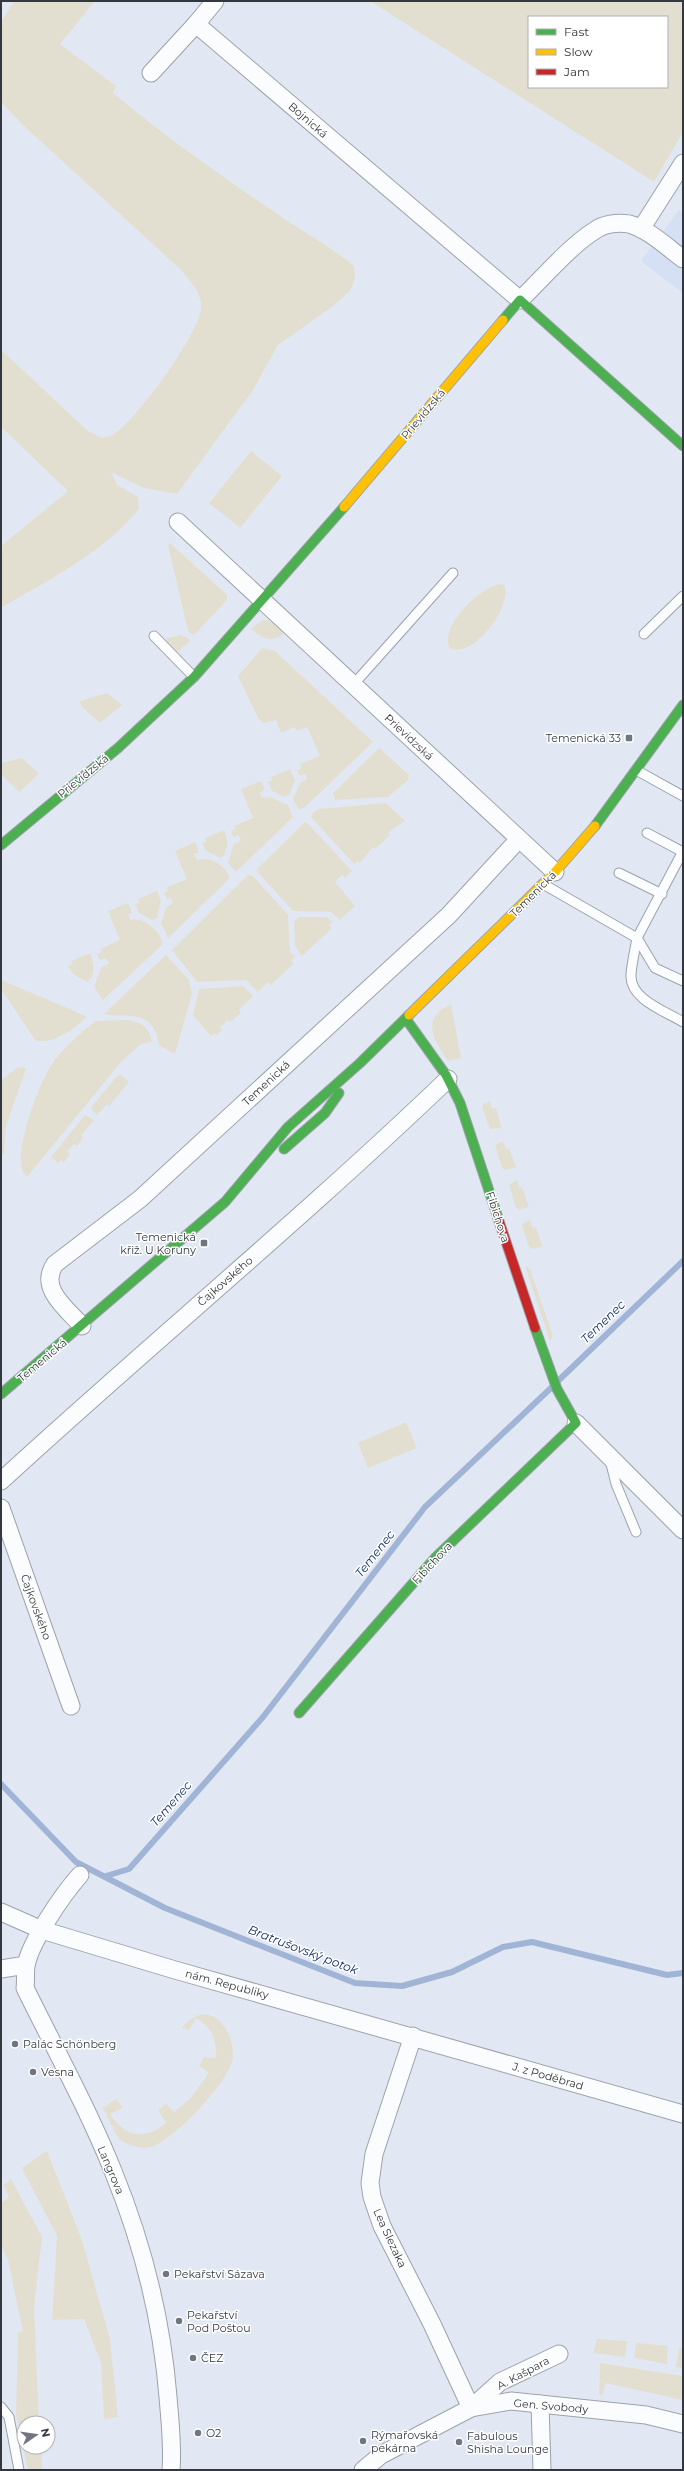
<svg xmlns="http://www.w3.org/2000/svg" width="684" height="2471" font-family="Montserrat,sans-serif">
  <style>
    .built { fill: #d5e0f4 }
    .green { fill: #e3dfd0; fill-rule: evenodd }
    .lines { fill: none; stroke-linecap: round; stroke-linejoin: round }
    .stream { stroke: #a0b4d6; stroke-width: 6 }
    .lane-casing { stroke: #9da2aa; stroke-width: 11 }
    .street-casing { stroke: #9da2aa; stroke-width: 19 }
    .fast-casing { stroke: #9da2aa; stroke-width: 11 }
    .slow-casing { stroke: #9da2aa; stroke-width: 11 }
    .jam-casing { stroke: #9da2aa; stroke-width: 11 }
    .lane { stroke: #fbfcfd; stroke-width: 9 }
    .street { stroke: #fbfcfd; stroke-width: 17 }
    .fast { stroke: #4caf50; stroke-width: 9 }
    .slow { stroke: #ffc107; stroke-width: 9 }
    .jam { stroke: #c62828; stroke-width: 9 }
    .poi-dot { fill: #70767f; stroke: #fff; stroke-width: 1.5 }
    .labels { text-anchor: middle; stroke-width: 3; stroke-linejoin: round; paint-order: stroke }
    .street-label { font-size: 11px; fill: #333840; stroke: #fff }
    .poi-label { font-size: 11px; fill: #333840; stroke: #fff; text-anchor: start }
    .water-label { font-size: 12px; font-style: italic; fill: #123166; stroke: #fff }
  </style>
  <rect width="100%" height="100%" fill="#e2e8f3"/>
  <polygon class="built" points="679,210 683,213 683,293 641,261"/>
  <g class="green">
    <path d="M14,1H95L60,44L116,86L113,93C167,138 224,178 282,217C306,234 332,247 354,266L355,279L350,291L333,306L278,345L253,390L177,494L144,488L111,472L117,485L138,497L139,509C103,553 50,579 1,608V546L68,491L1,427V350L88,431L102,438C105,437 110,436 113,435C135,422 202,331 201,306C201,292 190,282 183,272L23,125L1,102V22Z"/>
    <path d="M370,1H683V132L654,182ZM529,17H667V87H529Z"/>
    <polygon points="251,451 282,476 240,528 209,503"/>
    <polygon points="170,543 227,595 227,600 194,635 189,632 187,627 168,545"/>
    <path d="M498,584L504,585C513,607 472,660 449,648C441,624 477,591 498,584Z"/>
    <path d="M266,620L272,622L286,633C272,643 263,639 251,629L261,621Z"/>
    <polygon points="181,635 189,639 190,641 176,653 165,641 168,638"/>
    <polygon points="262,648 275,651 373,742 304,808 299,809 293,800 300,783 307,779 305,774 300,776 297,770 302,768 300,764 320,756 307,727 297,731 295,727 281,733 276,720 263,723 258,718 238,676"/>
    <polygon points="107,693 122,705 100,723 81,706 80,701"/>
    <polygon points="379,748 409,775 408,780 388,797 335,800 333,793"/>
    <polygon points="22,758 39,774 19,792 1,774 1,763"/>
    <polygon points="290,769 295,781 289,795 284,797 272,791 268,782 272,780 271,777"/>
    <polygon points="261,781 265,790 260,793 262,798 270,797 288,805 293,817 236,872 228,863 234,844 241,841 238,835 234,838 231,831 235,829 234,826 253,818 241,789"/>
    <polygon points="386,803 405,821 388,832 390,835 375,849 373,847 360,863 358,861 354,864 311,817 313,812 319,809"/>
    <polygon points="305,822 308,824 352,871 345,878 342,875 335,882 355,906 340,920 331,912 293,911 256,870"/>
    <polygon points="224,830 228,843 224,856 220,858 206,851 202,843 206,842 205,838"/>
    <path d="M195,842L199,852L194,854L197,860C209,855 226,866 230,878L168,938L161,923L166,908L173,903L171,898L167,899L164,893L168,891L167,887L187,879L175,851Z"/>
    <polygon points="248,875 253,876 288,915 290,952 295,957 291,961 294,963 271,985 268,982 258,992 246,980 197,982 172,950"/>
    <polygon points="157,891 161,901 157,918 152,920 139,913 135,904 139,903 138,899"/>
    <path d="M128,903L132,913L128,915L130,920C142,916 163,931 162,945L103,1000L94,987L101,968L109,963L106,958L100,960L97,954L102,952L100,949L120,940L108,911Z"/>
    <polygon points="299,917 326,917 333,922 329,925 332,928 302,956 295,946 294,922"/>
    <path d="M90,953C94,962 97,975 87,982L73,974L68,966L73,964L71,961Z"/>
    <path d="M166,955L189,980L192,994L175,1054L160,1046C157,1042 158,1036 155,1031C145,1009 122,1019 104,1014Z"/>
    <path d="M1,980L86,1016V1017C77,1028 50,1046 35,1040L1,989Z"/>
    <polygon points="243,986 253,996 239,1010 241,1013 230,1022 228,1020 220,1027 222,1030 217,1035 215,1033 211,1036 193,1015 199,989"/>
    <path d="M451,1004L461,1058L448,1061C434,1039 419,1020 451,1004Z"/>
    <path d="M128,1020C142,1023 149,1027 152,1041L140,1045L121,1062L27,1177C8,1160 40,1082 52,1064C60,1052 84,1029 96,1021Z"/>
    <polygon points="22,1067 26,1069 6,1126 4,1154 1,1155 1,1080 17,1068"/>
    <polygon points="121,1075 129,1082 109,1106 107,1104 97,1115 91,1108 117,1076"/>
    <polygon points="490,1101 492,1109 496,1108 502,1128 490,1129 482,1107 483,1104"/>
    <polygon points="85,1115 94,1120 81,1135 83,1138 77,1146 74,1144 67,1152 70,1154 64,1162 61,1160 58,1163 51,1157"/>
    <polygon points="503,1141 506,1149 509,1148 516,1167 505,1170 502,1168 495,1145"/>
    <polygon points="517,1180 519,1188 522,1187 529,1207 520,1210 516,1207 509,1185"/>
    <polygon points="530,1220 533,1228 536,1227 543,1247 532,1249 529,1247 522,1226 523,1223"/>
    <polygon points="525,1266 530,1269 553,1336 550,1341"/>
    <polygon points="406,1422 417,1448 368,1468 358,1443"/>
    <path d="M206,2014C216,2017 222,2022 227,2031C231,2039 235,2051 232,2061C226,2085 177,2136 154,2146C143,2151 129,2145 119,2140L103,2108L116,2099L123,2108L110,2114C125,2137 144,2141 166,2123L158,2110L166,2104L174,2112L190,2099L209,2073L199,2066L204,2057L216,2058C217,2040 212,2027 196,2018L189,2030L182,2028C189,2019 195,2015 206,2014Z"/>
    <polygon points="47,2151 82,2240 110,2339 118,2417 104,2419 101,2363 84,2319 52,2320 57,2236 22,2168"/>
    <polygon points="11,2179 42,2237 34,2307 39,2423 24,2423 24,2447 41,2447 42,2470 28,2470 16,2414 18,2332 23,2332 8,2260 1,2245 1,2203 9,2197 3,2185"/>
    <polygon points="597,2339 627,2341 625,2357 593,2353"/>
    <polygon points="636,2343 668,2346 667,2364 634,2358"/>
    <polygon points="679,2348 683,2348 683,2368 676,2367"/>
    <polygon points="600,2363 683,2376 683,2400 606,2383 602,2396 599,2395"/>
  </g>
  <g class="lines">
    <g class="stream">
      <polyline points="559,1380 683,1261"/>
      <polyline points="1,1784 76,1862 165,1908 355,1983 402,1986 452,1972 503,1947 532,1942 667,1975 683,1973"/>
      <polyline points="106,1876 129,1869 263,1717 425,1507 552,1387"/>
    </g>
    <defs>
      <g id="lane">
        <polyline points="644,634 683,596"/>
        <polyline points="154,636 194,677"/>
        <polyline points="353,685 453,573"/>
        <polyline points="636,770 683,796"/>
        <polyline points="647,833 683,852"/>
        <polyline points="619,873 662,894"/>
        <polyline points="543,884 637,938 683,851"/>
        <path d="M637,938C635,950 632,962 631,974C629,999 665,1011 683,1022"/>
        <polyline points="637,938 655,968 683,981"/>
        <polyline points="610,1460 616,1484 636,1532"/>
        <polyline points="1,2407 9,2417 19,2470"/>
      </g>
      <g id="street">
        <path d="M215,1L196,24L520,300C541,280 570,246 594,231C603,224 617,222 629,224C648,229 667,247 683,259"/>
        <polyline points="151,73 196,24"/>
        <polyline points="641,229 683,163"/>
        <polyline points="178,522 555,872"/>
        <path d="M82,1326C67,1309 38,1288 55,1264L140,1199L449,915L519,839"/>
        <polyline points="576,1423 683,1530"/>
        <path d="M1,1481C149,1345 303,1218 448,1079"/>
        <polyline points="1,1508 71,1706"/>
        <path d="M80,1875C63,1894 30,1942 26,1966C25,1973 26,1981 25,1988C55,2049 88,2109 113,2171C142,2242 162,2321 168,2397C170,2422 173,2446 171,2470"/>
        <polyline points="1,1912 42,1930 175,1970 683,2114"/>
        <polyline points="1,1969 26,1965"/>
        <polyline points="413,2036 374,2154 370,2183 372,2197 382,2226 432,2324 471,2408"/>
        <polyline points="540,2404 542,2470"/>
        <polyline points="471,2408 500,2382 559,2354"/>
        <polyline points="363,2470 381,2455 471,2408 511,2401 646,2415 683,2424"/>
      </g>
      <g id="fast">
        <polyline points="503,320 520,300 683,446"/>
        <polyline points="595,826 683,705"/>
        <polyline points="1,845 118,748 194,677 344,507"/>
        <polyline points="406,1019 446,1075 460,1103 498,1218"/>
        <polyline points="284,1149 325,1113 339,1093"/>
        <polyline points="1,1394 225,1202 288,1127 360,1063 409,1015"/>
        <polyline points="299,1713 436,1557 576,1423 557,1389 535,1328"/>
      </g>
      <g id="slow">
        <polyline points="344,507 503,320"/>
        <polyline points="409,1015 555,872 595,826"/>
      </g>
      <polyline id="jam" points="498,1218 535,1328"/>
    </defs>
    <use href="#lane" class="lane-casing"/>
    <use href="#street" class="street-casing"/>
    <use href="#fast" class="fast-casing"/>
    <use href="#slow" class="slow-casing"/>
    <use href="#jam" class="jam-casing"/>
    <use href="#lane" class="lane"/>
    <use href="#street" class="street"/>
    <use href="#fast" class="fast"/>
    <use href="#slow" class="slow"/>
    <use href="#jam" class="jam"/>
  </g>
  <g class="poi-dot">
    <rect x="625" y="734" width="8" height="8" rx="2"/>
    <rect x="200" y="1239" width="8" height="8" rx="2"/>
    <circle cx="15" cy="2044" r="4"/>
    <circle cx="33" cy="2072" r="4"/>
    <circle cx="166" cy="2274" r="4"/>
    <circle cx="179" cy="2321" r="4"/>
    <circle cx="193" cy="2358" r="4"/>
    <circle cx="198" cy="2433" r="4"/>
    <circle cx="363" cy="2441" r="4"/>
    <circle cx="459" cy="2442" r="4"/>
  </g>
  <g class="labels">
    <g class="street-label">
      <text transform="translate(308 120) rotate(41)" y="4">Bojnická</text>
      <text transform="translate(423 414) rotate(-50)" y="4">Prievidzská</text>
      <text transform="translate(409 737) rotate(43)" y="4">Prievidzská</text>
      <text transform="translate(83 776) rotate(-39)" y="4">Prievidzská</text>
      <text transform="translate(533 894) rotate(-45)" y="4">Temenická</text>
      <text transform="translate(266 1083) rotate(-43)" y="4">Temenická</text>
      <text transform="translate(498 1217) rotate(72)" y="4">Fibichova</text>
      <text transform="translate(225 1281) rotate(-41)" y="4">Čajkovského</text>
      <text transform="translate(42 1360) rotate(-40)" y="4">Temenická</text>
      <text transform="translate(432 1563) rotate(-47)" y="4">Fibichova</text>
      <text transform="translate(36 1607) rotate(70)" y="4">Čajkovského</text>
      <text transform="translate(227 1984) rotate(15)" y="4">nám. Republiky</text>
      <text transform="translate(548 2076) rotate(16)" y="4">J. z Poděbrad</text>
      <text transform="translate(111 2170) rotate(67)" y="4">Langrova</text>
      <text transform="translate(390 2238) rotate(65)" y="4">Lea Slezaka</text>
      <text transform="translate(523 2373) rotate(-28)" y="4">A. Kašpara</text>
      <text transform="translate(551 2406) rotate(5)" y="4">Gen. Svobody</text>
    </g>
    <g class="poi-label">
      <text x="621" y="742" text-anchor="end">Temenická 33</text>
      <text x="196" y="1241" text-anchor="end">Temenická<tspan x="196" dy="13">křiž. U Koruny</tspan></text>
      <text x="23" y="2048">Palác Schönberg</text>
      <text x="41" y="2076">Vesna</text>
      <text x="174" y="2278">Pekařství Sázava</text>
      <text x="187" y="2319">Pekařství<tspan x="187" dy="13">Pod Poštou</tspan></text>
      <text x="201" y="2362">ČEZ</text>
      <text x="206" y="2437">O2</text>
      <text x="371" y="2439">Rýmařovská<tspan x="371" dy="13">pekárna</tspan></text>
      <text x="467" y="2440">Fabulous<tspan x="467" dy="13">Shisha Lounge</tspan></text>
    </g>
    <g class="water-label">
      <text transform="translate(603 1322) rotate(-44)" y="4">Temenec</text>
      <text transform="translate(375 1554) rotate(-52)" y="4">Temenec</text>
      <text transform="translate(171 1804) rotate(-49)" y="4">Temenec</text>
      <text transform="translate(303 1950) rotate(21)" y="4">Bratrušovský potok</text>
    </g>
  </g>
  <rect width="684" height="2471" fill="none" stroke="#333840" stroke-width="4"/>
  <rect x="528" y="16" width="140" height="72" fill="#ffffff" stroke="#adafb3"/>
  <rect x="536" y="29" width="20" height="6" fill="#4caf50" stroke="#adafb3"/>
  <text x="564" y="36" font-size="12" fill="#333840">Fast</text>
  <rect x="536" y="49" width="20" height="6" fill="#ffc107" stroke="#adafb3"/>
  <text x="564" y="56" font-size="12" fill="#333840">Slow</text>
  <rect x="536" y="69" width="20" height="6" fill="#c62828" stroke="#adafb3"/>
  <text x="564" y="76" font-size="12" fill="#333840">Jam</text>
  <g transform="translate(36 2435) rotate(77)"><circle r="19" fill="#ffffff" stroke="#adafb3"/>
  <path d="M0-3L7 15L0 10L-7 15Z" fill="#70767f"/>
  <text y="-6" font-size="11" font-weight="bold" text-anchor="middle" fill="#333840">N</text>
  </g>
</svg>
